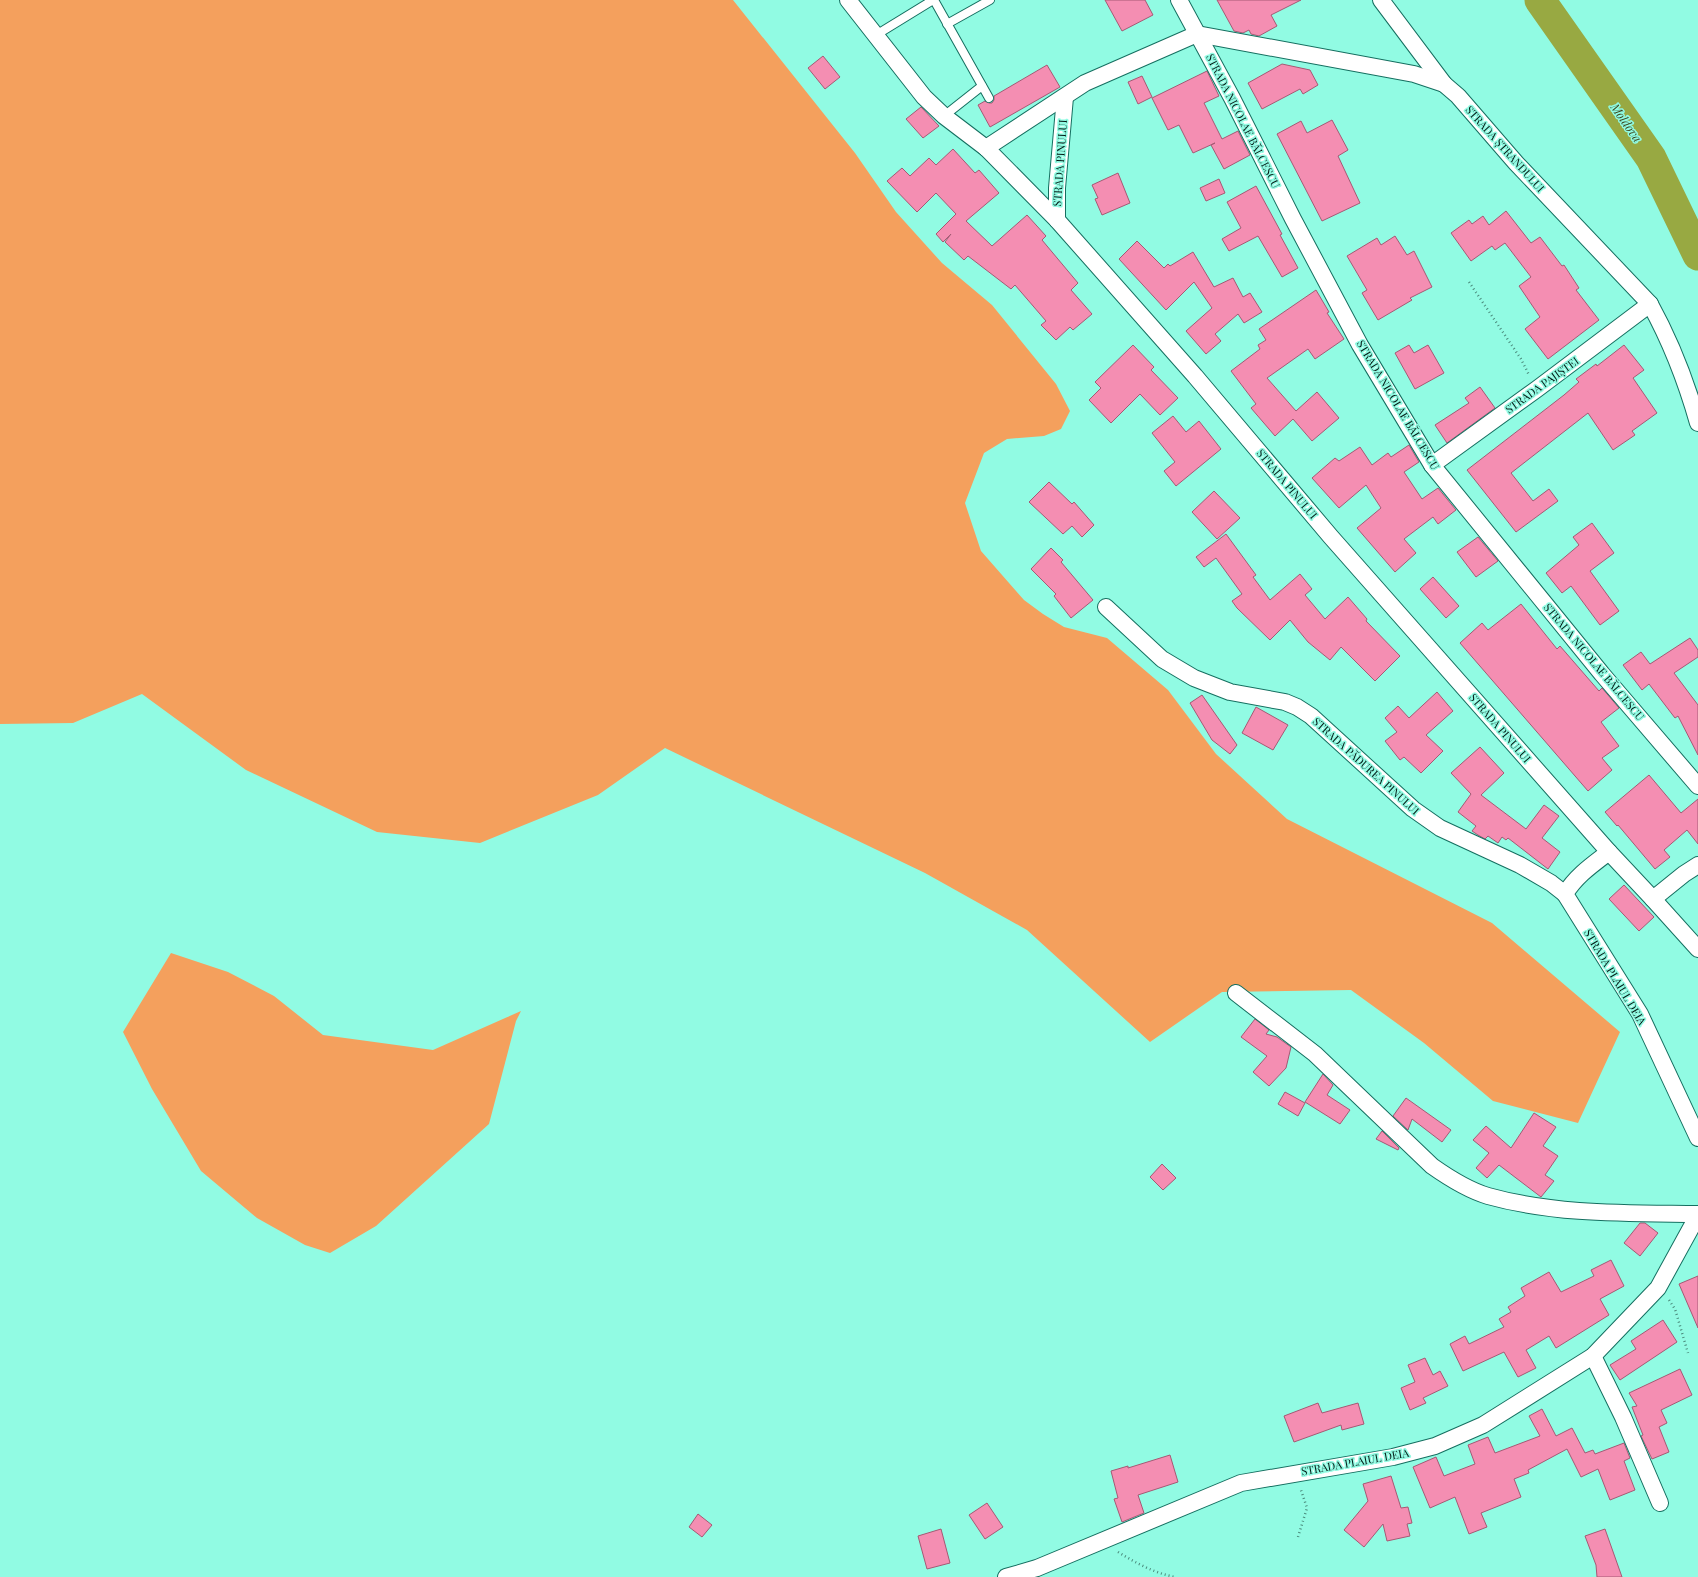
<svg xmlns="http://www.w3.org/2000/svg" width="1698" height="1577" font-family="'Playfair Display',serif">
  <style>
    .forest { fill: #f4a05d }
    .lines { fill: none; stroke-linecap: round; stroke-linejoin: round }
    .river { stroke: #98a942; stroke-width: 31 }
    .building { fill: #f48eb2; stroke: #a55974 }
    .service-casing { stroke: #156f60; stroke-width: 10 }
    .minor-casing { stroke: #156f60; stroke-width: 18 }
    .path { stroke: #4b8c7d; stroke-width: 2.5; stroke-dasharray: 1 3; stroke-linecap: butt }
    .service { stroke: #fff; stroke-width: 8 }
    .minor { stroke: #fff; stroke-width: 16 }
    .labels { text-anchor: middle; stroke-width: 3; stroke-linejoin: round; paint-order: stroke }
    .street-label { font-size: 11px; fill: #021813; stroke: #91fbe3 }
    .water-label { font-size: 12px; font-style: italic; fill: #3a4217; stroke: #91fbe3 }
  </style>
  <rect width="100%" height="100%" fill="#91fbe3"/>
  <g class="forest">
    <polygon points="0,0 733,0 855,153 896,212 942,263 992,305 1056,384 1070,411 1061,429 1044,436 1007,439 984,453 965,503 981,551 1024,600 1043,614 1064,627 1107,638 1168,690 1216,754 1287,819 1492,923 1620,1032 1578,1123 1493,1101 1424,1043 1351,990 1222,992 1150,1042 1027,930 925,873 665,748 598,795 480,843 377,832 246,770 142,694 73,723 0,724"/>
    <polygon points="171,953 228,972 274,996 323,1035 433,1050 521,1011 516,1021 489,1124 376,1226 330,1253 305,1245 257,1218 201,1171 152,1089 123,1032"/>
  </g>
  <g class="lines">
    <polyline class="river" points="1540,0 1651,158 1698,255"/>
  </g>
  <g class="building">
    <polygon points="1105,0 1145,0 1153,15 1122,31"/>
    <polygon points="1217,0 1301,0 1271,15 1277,26 1259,36 1251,34 1249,30 1243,33 1234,31"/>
    <polygon points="823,56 840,77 825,89 808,68"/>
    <polygon points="1282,64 1310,70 1318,85 1303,94 1300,89 1262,109 1248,83"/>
    <polygon points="1047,65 1060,87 990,127 978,105 985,101 989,103 992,103 994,100 994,96"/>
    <polygon points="1207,71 1219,96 1204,103 1222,139 1238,131 1250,155 1224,169 1211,145 1215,143 1193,153 1179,125 1168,130 1152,98"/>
    <polygon points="1142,76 1152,97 1138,104 1128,82"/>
    <polygon points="921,107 939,126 923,138 906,119"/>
    <polygon points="1332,120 1348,150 1338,156 1360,203 1322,221 1277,134 1301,121 1307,133"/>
    <polygon points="953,149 975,173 979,170 999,193 966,221 992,246 1027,215 1046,236 1042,240 1078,283 1071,290 1092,314 1073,330 1070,327 1056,340 1041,325 1046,321 1015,285 1011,289 968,256 964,260 945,242 951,234 943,242 936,234 956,214 936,193 917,212 887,181 902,168 910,176 929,158 936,165"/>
    <polygon points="1118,173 1130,203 1102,215 1095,199 1098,198 1092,185"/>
    <polygon points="1219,179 1225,193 1206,201 1200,188"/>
    <polygon points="1256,186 1282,234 1280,235 1298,268 1282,277 1258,236 1229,251 1222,239 1241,228 1227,202"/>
    <polygon points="1506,211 1531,243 1540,237 1562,266 1564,265 1579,288 1576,290 1599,320 1548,359 1525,329 1540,317 1519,286 1531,277 1505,243 1495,250 1492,246 1471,261 1451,233 1469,220 1472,224 1483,216 1489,225"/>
    <polygon points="1395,236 1407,255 1414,251 1432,287 1410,298 1412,300 1378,320 1362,293 1367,290 1347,256 1377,238 1381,245"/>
    <polygon points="1137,241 1164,268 1168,264 1170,266 1193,252 1214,287 1233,278 1243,297 1250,293 1262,312 1244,323 1238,314 1215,334 1221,341 1206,354 1186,331 1212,308 1194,282 1166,310 1119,259"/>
    <polygon points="1316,290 1329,312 1327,313 1344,339 1315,359 1308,349 1267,378 1296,411 1317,392 1339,418 1312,441 1293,419 1275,436 1251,408 1256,404 1231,371 1260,349 1258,345 1266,340 1259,329"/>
    <polygon points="1133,345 1154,367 1151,370 1178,398 1160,415 1140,394 1111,423 1089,400 1101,388 1095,382"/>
    <polygon points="1409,345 1414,353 1428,345 1444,373 1415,389 1395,353"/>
    <polygon points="1624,345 1644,370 1633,378 1657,413 1632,431 1635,435 1613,450 1588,413 1511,473 1533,501 1549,489 1558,501 1516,532 1467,470 1564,395 1579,382 1576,379 1596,364 1597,366"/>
    <polygon points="1480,387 1495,408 1447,443 1435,425 1469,403 1465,398"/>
    <polygon points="1173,416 1186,432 1199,421 1221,449 1176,486 1164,471 1175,462 1152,433"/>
    <polygon points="1409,445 1419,462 1404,472 1422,499 1438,488 1456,510 1438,524 1433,517 1404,539 1416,553 1395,572 1357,528 1381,508 1366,485 1339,508 1312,478 1335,458 1339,461 1360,447 1372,465 1388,453 1391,457"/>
    <polygon points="1049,482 1072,504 1074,502 1094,525 1082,537 1072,526 1063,534 1029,502"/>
    <polygon points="1214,491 1240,518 1217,539 1192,512"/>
    <polygon points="1592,523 1614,553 1590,571 1619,611 1600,625 1571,586 1562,593 1546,573 1579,545 1573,537"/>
    <polygon points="1226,534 1256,575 1253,577 1270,600 1300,574 1312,589 1305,595 1325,619 1348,597 1367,619 1366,621 1400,656 1375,681 1341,647 1330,660 1308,642 1290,620 1270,640 1237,608 1232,601 1242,594 1216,558 1204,567 1196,557"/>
    <polygon points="1478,537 1498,561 1476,577 1457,552"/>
    <polygon points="1051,548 1063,560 1061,562 1093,600 1071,618 1054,596 1056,594 1031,569"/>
    <polygon points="1433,577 1459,606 1446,618 1420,589"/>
    <polygon points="1521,604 1557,649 1560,646 1599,691 1602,688 1619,708 1601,722 1619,746 1602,758 1612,770 1588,791 1460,643 1482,623 1488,630"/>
    <polygon points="1690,638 1698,650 1698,657 1674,673 1698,705 1698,755 1678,716 1675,718 1649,684 1642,690 1623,665 1641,652 1650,664"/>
    <polygon points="1437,692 1453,711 1426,735 1443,751 1421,773 1404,757 1400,760 1385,741 1397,732 1385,718 1398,706 1409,718"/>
    <polygon points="1202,695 1237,745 1230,754 1212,740 1190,703"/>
    <polygon points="1256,707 1288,725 1273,750 1242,733"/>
    <polygon points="1480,747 1504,773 1481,795 1526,829 1544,805 1559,816 1542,838 1560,852 1548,869 1508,838 1506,840 1502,837 1498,843 1488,836 1485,839 1478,835 1472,831 1476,826 1458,812 1471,794 1451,773"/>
    <polygon points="1649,775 1681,813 1698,799 1698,844 1687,830 1664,850 1670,857 1655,869 1618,825 1617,826 1605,812"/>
    <polygon points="1624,885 1654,917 1639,931 1609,899"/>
    <polygon points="1255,1019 1269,1030 1266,1034 1277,1037 1291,1047 1286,1068 1269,1086 1253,1072 1267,1056 1241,1037"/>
    <polygon points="1323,1074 1333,1085 1327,1095 1350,1110 1340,1124 1305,1102"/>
    <polygon points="1285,1092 1305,1103 1298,1116 1278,1104"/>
    <polygon points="1406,1098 1451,1130 1442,1142 1412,1119 1408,1130 1393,1116"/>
    <polygon points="1534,1113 1556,1127 1543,1146 1558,1156 1545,1175 1554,1181 1541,1197 1499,1165 1487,1178 1476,1168 1489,1153 1473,1140 1486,1126 1511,1148"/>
    <polygon points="1382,1131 1399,1148 1398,1150 1376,1139"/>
    <polygon points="1162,1164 1176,1178 1163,1190 1150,1177"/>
    <polygon points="1640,1223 1645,1223 1658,1233 1640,1256 1624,1243"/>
    <polygon points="1611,1260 1624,1286 1600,1299 1609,1315 1556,1348 1549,1336 1526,1350 1536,1368 1518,1377 1504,1352 1463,1371 1450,1344 1465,1336 1469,1344 1504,1327 1499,1319 1511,1312 1508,1307 1525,1296 1521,1288 1549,1272 1561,1292 1594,1276 1591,1270"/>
    <polygon points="1698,1276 1698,1328 1679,1284"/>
    <polygon points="1663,1320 1677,1342 1620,1380 1610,1365 1636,1349 1631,1341"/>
    <polygon points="1425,1358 1433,1375 1440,1371 1448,1386 1423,1398 1426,1403 1410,1410 1401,1388 1415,1382 1408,1365"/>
    <polygon points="1680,1369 1692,1395 1661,1410 1667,1423 1659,1427 1669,1452 1652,1459 1641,1436 1643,1435 1632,1407 1637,1406 1629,1393"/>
    <polygon points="1318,1403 1322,1413 1358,1403 1364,1424 1342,1430 1341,1425 1294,1442 1284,1416"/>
    <polygon points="1542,1409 1556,1436 1572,1428 1585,1453 1593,1450 1595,1454 1624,1443 1630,1458 1624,1461 1635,1490 1610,1500 1598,1469 1581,1477 1567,1449 1528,1470 1529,1473 1514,1479 1521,1497 1481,1513 1487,1527 1469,1534 1455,1497 1430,1508 1413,1467 1436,1457 1444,1476 1475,1464 1468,1445 1488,1437 1495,1453 1540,1436 1529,1416"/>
    <polygon points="1170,1455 1178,1482 1138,1495 1144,1513 1122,1522 1114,1499 1118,1498 1111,1471 1128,1466 1128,1468"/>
    <polygon points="1391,1476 1401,1508 1408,1507 1412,1523 1407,1524 1410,1536 1387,1541 1383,1524 1364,1547 1344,1530 1368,1501 1363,1484"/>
    <polygon points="987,1503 1003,1527 985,1539 969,1515"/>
    <polygon points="698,1514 712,1525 702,1537 689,1527"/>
    <polygon points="941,1529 950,1563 927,1569 918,1536"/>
    <polygon points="1605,1529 1622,1577 1597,1577 1596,1565 1585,1536"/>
  </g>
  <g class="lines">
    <defs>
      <g id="service">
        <polyline points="934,0 989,98"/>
        <polyline points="947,24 990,0"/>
        <polyline points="876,35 933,0"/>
        <polyline points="944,116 982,86"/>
      </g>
      <g id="minor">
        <polyline points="848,0 924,97 944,116 986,148 1057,220 1195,376 1331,537 1609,852 1653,899 1698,949"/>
        <polyline points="1179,0 1232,98 1293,219 1360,345 1432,465 1602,674 1698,786"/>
        <polyline points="1381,0 1444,84"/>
        <path d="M986,148L1085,83L1197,34L1414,74L1444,84L1458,96L1516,163L1650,304C1671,342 1686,381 1698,423"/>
        <polyline points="1057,220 1057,188 1065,97"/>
        <polyline points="1432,465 1537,389 1650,304"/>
        <polyline points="1106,607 1162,659 1194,678 1230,692 1285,702 1297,707 1311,716 1413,809 1440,828 1520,865 1551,883 1565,894"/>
        <path d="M1609,852C1592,865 1576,876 1565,894L1640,1014L1698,1138"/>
        <polyline points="1653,899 1684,874 1698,865"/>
        <path d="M1236,993L1315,1054L1432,1166C1449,1178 1468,1190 1488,1196C1556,1215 1628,1213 1698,1214"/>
        <polyline points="1593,1356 1623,1417 1660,1503"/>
        <polyline points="1006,1577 1037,1568 1241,1483 1393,1457 1435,1446 1483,1425 1593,1356 1658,1288 1698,1215"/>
      </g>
    </defs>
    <use href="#service" class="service-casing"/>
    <use href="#minor" class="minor-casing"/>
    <g class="path">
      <polyline points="1469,282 1521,359 1529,375"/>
      <polyline points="1669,1300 1675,1309 1688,1353"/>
      <polyline points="1298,1537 1307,1508 1301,1490"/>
      <path d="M1118,1552C1136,1563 1154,1573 1175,1577"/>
    </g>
    <use href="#service" class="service"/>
    <use href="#minor" class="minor"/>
  </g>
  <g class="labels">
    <g class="street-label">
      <text transform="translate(1243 121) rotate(63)" y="4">STRADA NICOLAE BĂLCESCU</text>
      <text transform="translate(1505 149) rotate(48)" y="4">STRADA ȘTRANDULUI</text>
      <text transform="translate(1060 163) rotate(-86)" y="4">STRADA PINULUI</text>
      <text transform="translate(1542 385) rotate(-36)" y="4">STRADA PAJIȘTEI</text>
      <text transform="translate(1398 405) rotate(59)" y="4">STRADA NICOLAE BĂLCESCU</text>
      <text transform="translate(1287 484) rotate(50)" y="4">STRADA PINULUI</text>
      <text transform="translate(1594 662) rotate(50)" y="4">STRADA NICOLAE BĂLCESCU</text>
      <text transform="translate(1500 728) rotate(49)" y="4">STRADA PINULUI</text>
      <text transform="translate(1366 766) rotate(42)" y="4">STRADA PĂDUREA PINULUI</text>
      <text transform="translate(1615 977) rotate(59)" y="4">STRADA PLAIUL DEIA</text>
      <text transform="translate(1355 1462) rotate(-10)" y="4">STRADA PLAIUL DEIA</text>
    </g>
    <g class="water-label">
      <text transform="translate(1626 123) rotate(55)" y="4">Moldova</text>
    </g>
  </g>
</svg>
